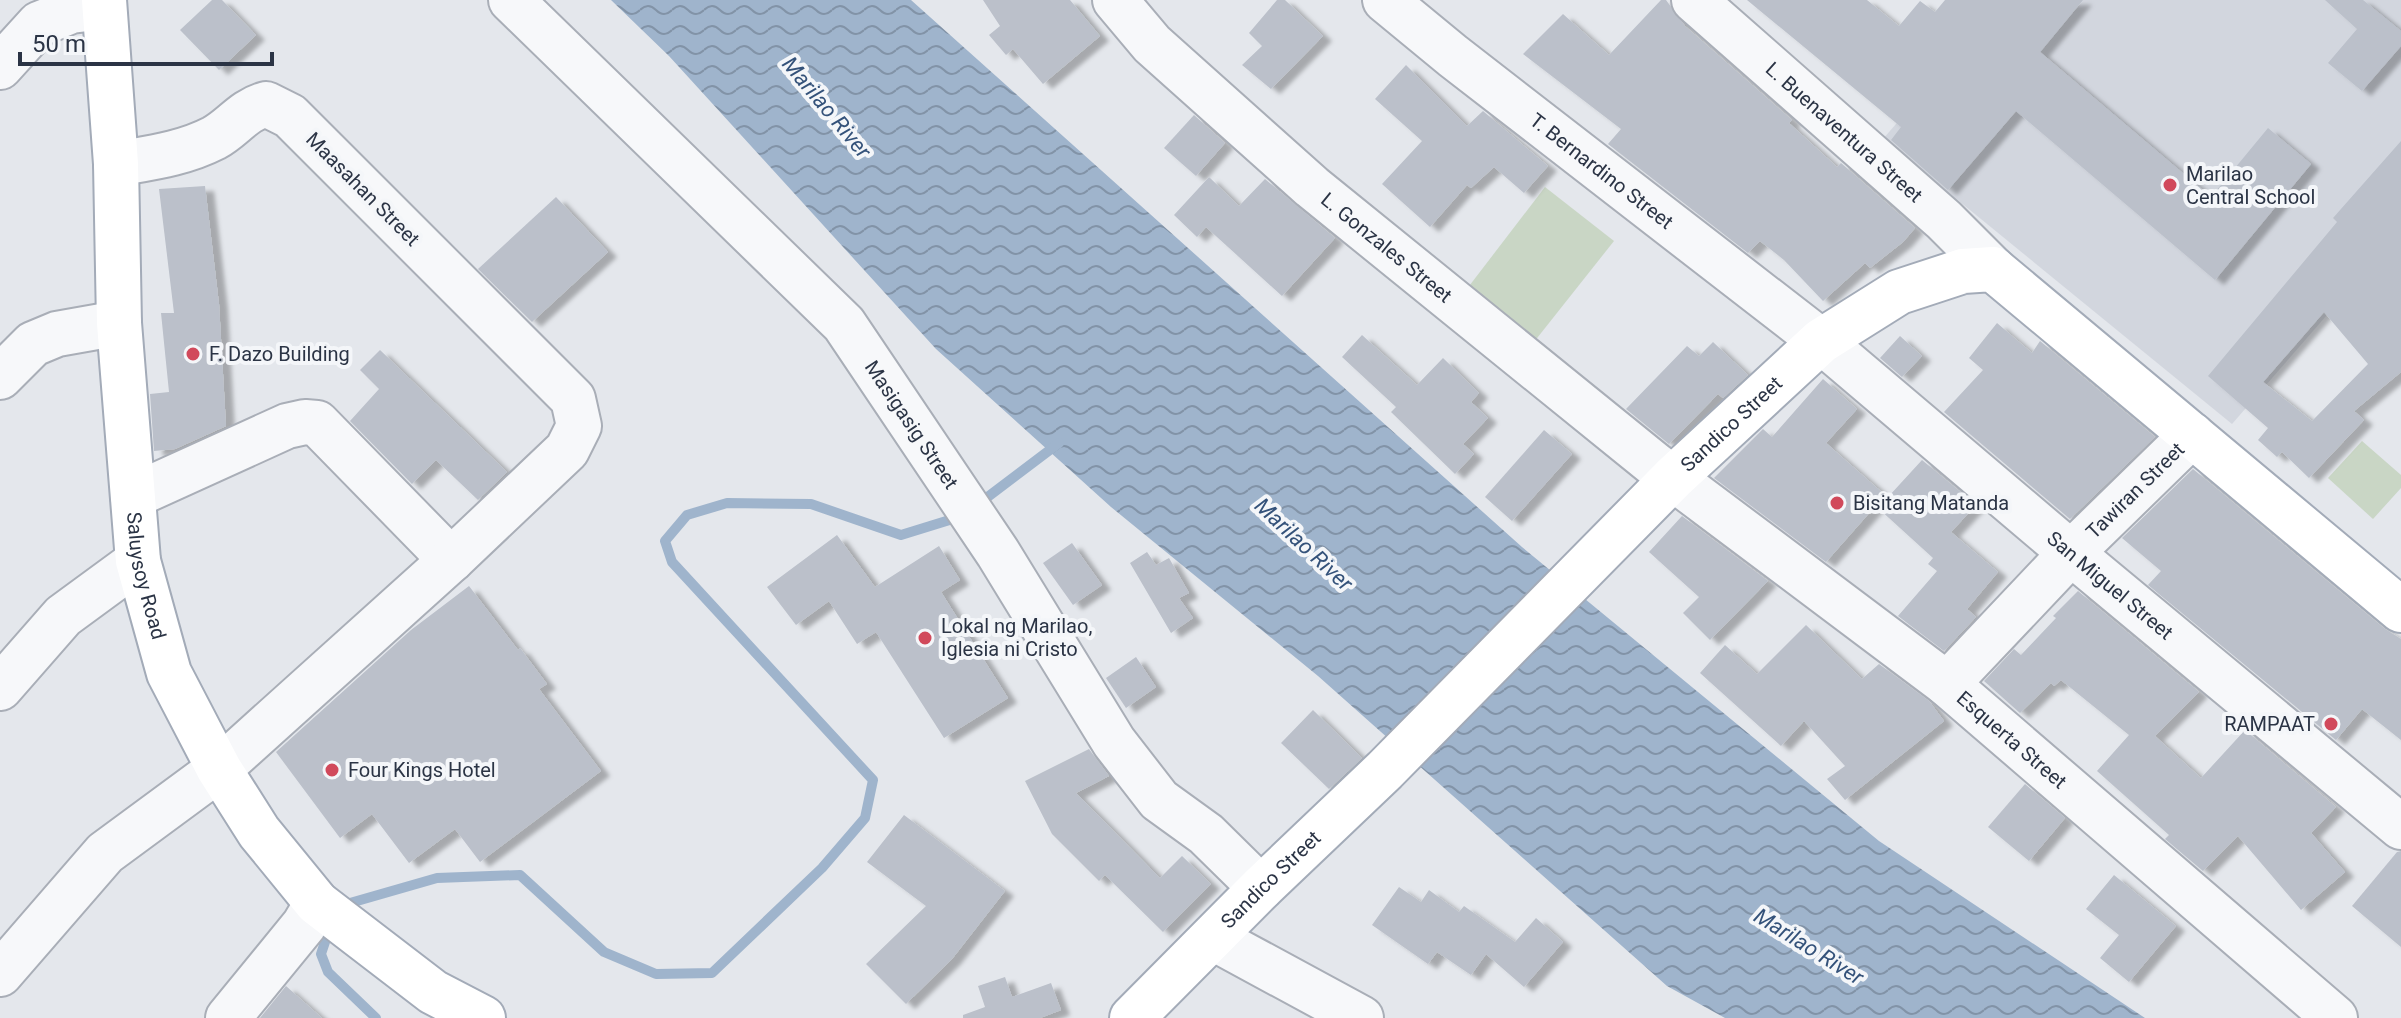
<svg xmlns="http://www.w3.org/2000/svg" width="2401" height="1018" font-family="Roboto,sans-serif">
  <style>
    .built { fill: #d2d6de }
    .green { fill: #c9d6c5 }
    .water { fill: url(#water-waves) }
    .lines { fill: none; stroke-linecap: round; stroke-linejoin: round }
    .stream { stroke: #9fb4cc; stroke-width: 10 }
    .building { fill: #bbc0ca; fill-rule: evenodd; filter: url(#shadow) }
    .minor-casing { stroke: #a9aeb7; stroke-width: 48 }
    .major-casing { stroke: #a3abb8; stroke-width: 48 }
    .minor { stroke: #f7f8fa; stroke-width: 44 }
    .major { stroke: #fff; stroke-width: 44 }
    .poi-dot { fill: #d1495b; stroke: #f4f6f9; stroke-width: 3 }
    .labels { text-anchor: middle; stroke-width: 8; stroke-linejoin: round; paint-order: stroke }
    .street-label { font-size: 20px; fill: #2b3445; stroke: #f4f6f9 }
    .poi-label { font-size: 20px; fill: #2b3445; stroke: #f4f6f9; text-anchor: start }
    .water-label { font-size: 22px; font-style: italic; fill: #34527a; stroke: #f4f6f9 }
  </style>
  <defs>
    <pattern id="water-waves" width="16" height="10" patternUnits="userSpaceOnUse" patternTransform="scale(2)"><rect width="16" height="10" fill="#9fb4cc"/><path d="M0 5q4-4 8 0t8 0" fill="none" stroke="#8293a7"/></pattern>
    <filter id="shadow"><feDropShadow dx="9" dy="5" stdDeviation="2" flood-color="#0004"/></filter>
  </defs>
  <rect width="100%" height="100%" fill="#e4e7ec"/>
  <polygon class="built" points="2003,0 2401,0 2401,230 2232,424 1883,139"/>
  <g class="green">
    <polygon points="1545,187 1614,241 1530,347 1463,294"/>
    <polygon points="2362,441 2401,475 2401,488 2373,519 2328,478"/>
  </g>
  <polygon class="water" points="611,0 911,0 1522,547 1879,841 2145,1018 1725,1018 1667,986 1318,676 1111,507 936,349 669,56"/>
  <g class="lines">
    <g class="stream">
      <polyline points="981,502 1059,443"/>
      <polyline points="350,903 437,878 520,875 604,952 656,974 712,973 822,868 865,818 873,780 672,562 665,541 687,515 727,503 811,504 901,535 956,518"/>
      <polyline points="328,933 321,954 328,972 376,1018"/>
    </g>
  </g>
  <g class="building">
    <polygon points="212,0 222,0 256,35 219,70 180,30"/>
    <polygon points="983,0 1070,0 1100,36 1043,84 1013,49 1006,55 989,35 1000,26"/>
    <polygon points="1277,0 1285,0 1323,36 1271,89 1242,65 1262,46 1249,33"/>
    <polygon points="1661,0 1666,0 1685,26 1792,120 1789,123 1837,167 1841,163 1915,228 1903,242 1870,268 1865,263 1823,301 1784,260 1760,241 1748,253 1608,144 1621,129 1523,54 1563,14 1609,55"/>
    <polygon points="1747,0 1867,0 1899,26 1920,1 1935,12 1945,0 2083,0 2040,52 2211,197 2268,128 2311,164 2215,280 2016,111 1948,190 1891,140 1901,127"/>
    <polygon points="2325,0 2363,0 2401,31 2401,46 2362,91 2328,63 2357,29"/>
    <polygon points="1406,65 1467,126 1483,111 1548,166 1524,193 1494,167 1471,188 1467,185 1430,227 1382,184 1422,141 1375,99"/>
    <polygon points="1194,115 1225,143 1196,176 1164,148"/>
    <path d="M2401,141V372L2354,411L2364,420L2309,478L2282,452L2277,457L2258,440L2268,428L2208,376L2337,222L2333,218ZM2324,312L2368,364L2312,421L2263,382Z"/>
    <polygon points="1209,177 1239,206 1265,179 1335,238 1282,296 1206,227 1197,237 1174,215"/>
    <polygon points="205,186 219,304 226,426 175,449 154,451 150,394 169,392 161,313 174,313 159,189"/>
    <polygon points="556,197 608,252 532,322 478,269"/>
    <polygon points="1997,323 2032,353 2040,341 2155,437 2070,519 1944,412 1983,370 1969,358"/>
    <polygon points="1362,335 1417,385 1443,358 1479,393 1471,402 1488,418 1463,444 1474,454 1455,474 1391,412 1396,407 1342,357"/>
    <polygon points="1900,336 1922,356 1902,377 1880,358"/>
    <polygon points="1713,342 1748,375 1723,398 1718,394 1669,444 1626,409 1687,346 1699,356"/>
    <polygon points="380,350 507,472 478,500 436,460 412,484 350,421 379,389 360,370"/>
    <polygon points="1823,379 1857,409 1826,443 1885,495 1826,562 1714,478 1763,429 1772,437"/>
    <polygon points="1544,430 1572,454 1512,521 1485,497"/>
    <polygon points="1922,460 1976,505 1951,532 1998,572 1967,609 1976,617 1944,651 1898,616 1937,571 1928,564 1933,558 1878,508"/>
    <polygon points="2193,469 2385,629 2401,639 2401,740 2362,709 2336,740 2148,585 2161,571 2122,538"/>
    <polygon points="1682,516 1768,581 1710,640 1683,613 1699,597 1649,552"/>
    <polygon points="837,535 875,587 939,546 960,580 941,592 1008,698 944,738 876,632 857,644 829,601 796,625 767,587"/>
    <polygon points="1072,543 1102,585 1073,605 1043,563"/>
    <polygon points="1147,552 1156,565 1169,558 1189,593 1179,598 1193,618 1171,633 1130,563"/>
    <polygon points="469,586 518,650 520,648 547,684 539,689 601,771 480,862 455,829 409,863 372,814 340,838 276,752 411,630"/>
    <polygon points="2078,591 2199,692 2155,736 2201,778 2245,730 2336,807 2311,833 2345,872 2301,910 2238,836 2203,871 2165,839 2169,835 2097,771 2129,735 2061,680 2054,686 2051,683 2020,713 1984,681 2014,649 2021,655 2056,618 2053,616"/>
    <polygon points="1806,625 1862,679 1879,664 1929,701 1944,721 1845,800 1827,779 1845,766 1804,721 1781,746 1700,673 1725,645 1757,674"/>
    <polygon points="1136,657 1156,687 1126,708 1106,678"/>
    <polygon points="1313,710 1362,758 1329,789 1281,743"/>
    <polygon points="1089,749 1109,776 1076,793 1160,878 1182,856 1211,884 1163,932 1105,875 1099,881 1052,834 1025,781"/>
    <polygon points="2025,784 2065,818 2029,861 1988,827"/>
    <polygon points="904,815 1005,891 952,959 906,1004 866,964 926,906 867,862"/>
    <polygon points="2401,851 2401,947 2352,906 2397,852"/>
    <polygon points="2114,875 2176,926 2129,982 2100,958 2119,935 2086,909"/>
    <polygon points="1399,887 1421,902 1429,890 1459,912 1464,906 1515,942 1536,918 1563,942 1524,987 1486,954 1471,975 1437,952 1428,964 1372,925"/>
    <polygon points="1005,977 1012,997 1051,983 1061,1010 1040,1018 963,1018 963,1015 985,1007 978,986"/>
    <polygon points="286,986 322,1018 260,1018"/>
  </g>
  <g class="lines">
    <defs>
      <g id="minor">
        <path id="s1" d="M511,0L844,324L998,553L1114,742L1159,800L1206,834L1261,888"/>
        <path id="s2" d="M1115,0L1152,44L1312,187L1654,464L1947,684L2335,1018"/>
        <path id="s3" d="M1385,0L1453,56L1821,341L2071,553L2401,827"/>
        <path id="s4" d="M1694,0L1944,220L1993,269"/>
        <polyline points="0,67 39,24 71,11 104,7"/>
        <polyline points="0,377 33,344 57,334 119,323"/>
        <polyline points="133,496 287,426 305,422 317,423 451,560"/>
        <path id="s5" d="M1947,684L2071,553L2192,435"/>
        <polyline points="0,688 63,616 138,561"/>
        <polyline points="1213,938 1361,1018"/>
        <path d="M0,974L105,853L219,769L451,560L567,450L579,426L573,399L290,116L266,104C242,111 234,127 214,138C183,154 149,158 116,164"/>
        <polyline points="228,1018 304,925 317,903"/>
      </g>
      <g id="major">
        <path id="s6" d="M104,0L116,164L119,323L138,561L169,673L219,769L259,832L317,903L433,992L483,1018"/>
        <path id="s7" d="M1132,1018L1261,888L1385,770L1674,477L1821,341L1899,292L1963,271L1993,269L2401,610"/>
      </g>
    </defs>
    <use href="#minor" class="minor-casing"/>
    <use href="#major" class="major-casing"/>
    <use href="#minor" class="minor"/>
    <use href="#major" class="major"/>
  </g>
  <g class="poi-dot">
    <circle cx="2170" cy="185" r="8"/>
    <circle cx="193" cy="354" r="8"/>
    <circle cx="1837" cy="503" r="8"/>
    <circle cx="925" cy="638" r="8"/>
    <circle cx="2331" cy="724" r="8"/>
    <circle cx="332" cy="770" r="8"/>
  </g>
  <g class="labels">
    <g class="street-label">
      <text dy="7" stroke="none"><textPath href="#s4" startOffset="200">L. Buenaventura Street</textPath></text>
      <text dy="7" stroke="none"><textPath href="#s3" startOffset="276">T. Bernardino Street</textPath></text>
      <text transform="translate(363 189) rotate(45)" y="7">Maasahan Street</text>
      <text dy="7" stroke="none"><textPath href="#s2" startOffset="368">L. Gonzales Street</textPath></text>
      <text dy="7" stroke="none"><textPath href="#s1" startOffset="586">Masigasig Street</textPath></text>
      <text dy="7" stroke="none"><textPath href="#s7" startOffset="844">Sandico Street</textPath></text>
      <text dy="7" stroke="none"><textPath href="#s5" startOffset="270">Tawiran Street</textPath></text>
      <text dy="7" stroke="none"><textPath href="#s6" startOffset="578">Saluysoy Road</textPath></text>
      <text dy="7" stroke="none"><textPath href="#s3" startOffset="932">San Miguel Street</textPath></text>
      <text dy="7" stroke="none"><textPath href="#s2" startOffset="1164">Esquerta Street</textPath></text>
      <text dy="7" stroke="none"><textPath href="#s7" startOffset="196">Sandico Street</textPath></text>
    </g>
    <g class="poi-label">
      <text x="2186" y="181">Marilao<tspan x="2186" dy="23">Central School</tspan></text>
      <text x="209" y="361">F. Dazo Building</text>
      <text x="1853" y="510">Bisitang Matanda</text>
      <text x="941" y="633">Lokal ng Marilao,<tspan x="941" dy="23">Iglesia ni Cristo</tspan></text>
      <text x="2315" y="731" text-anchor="end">RAMPAAT</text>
      <text x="348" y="777">Four Kings Hotel</text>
    </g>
    <g class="water-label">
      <text transform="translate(827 107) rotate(50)" y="8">Marilao River</text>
      <text transform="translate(1304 544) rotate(43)" y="8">Marilao River</text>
      <text transform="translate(1809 946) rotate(32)" y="8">Marilao River</text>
    </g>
  </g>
  <path d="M20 52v12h252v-12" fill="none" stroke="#2b3445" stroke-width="4"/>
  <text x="32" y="52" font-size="24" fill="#2b3445" stroke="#f4f6f9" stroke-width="6" paint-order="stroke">50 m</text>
</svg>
